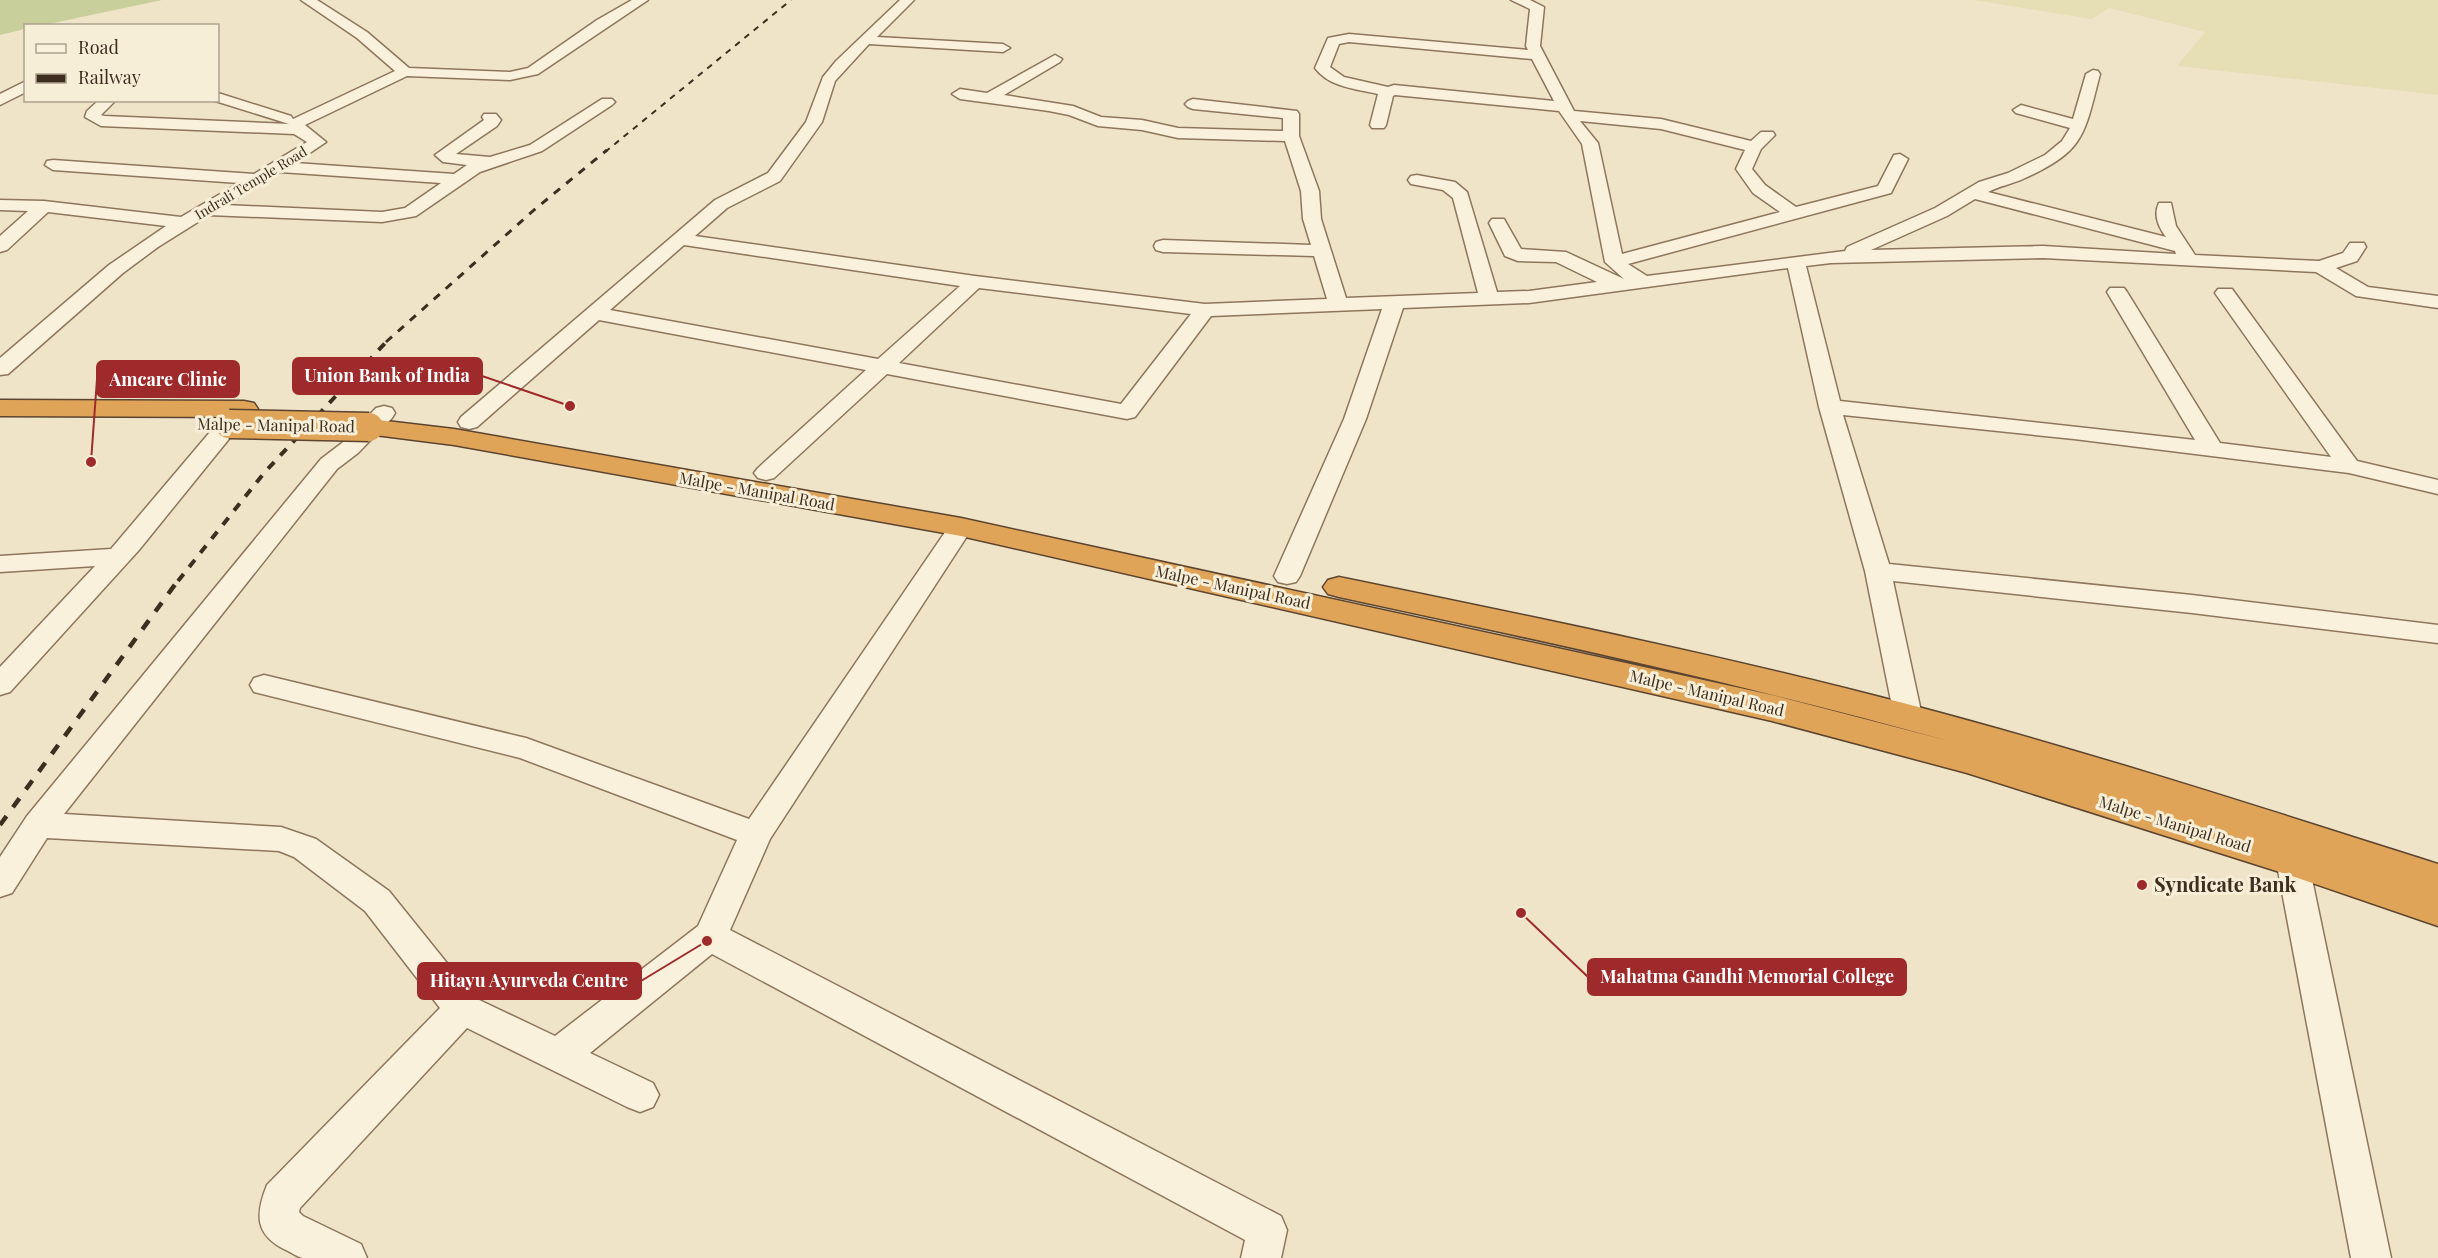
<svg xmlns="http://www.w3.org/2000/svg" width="2438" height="1258" font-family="'Playfair Display',serif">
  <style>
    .farmland { fill: #e6deb5 }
    .green { fill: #c9cf9b }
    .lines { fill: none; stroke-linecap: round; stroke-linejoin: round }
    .minor-casing { stroke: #8d765c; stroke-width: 3 }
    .highway-casing { stroke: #5b4430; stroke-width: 3 }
    .minor { fill: #faf1dc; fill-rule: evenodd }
    .highway { fill: #e0a458; fill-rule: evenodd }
    .rail-far3 { stroke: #3d2e20; stroke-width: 2; stroke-dasharray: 6 6; stroke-linecap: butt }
    .rail-far2 { stroke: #3d2e20; stroke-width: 3; stroke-dasharray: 8 8; stroke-linecap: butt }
    .rail-far1 { stroke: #3d2e20; stroke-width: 4; stroke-dasharray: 9 9; stroke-linecap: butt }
    .rail { stroke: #3d2e20; stroke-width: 4.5; stroke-dasharray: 11 11; stroke-linecap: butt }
    .highway-bridge-casing { stroke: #5b4430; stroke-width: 31; stroke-linecap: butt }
    .highway-bridge { stroke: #e0a458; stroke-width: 28 }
    .poi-dot { fill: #9e2a2b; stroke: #f7eed8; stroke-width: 2 }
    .labels { text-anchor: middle; stroke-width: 6; stroke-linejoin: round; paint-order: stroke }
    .far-street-label { font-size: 14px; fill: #3d2e20; stroke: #f7eed8 }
    .street-label { font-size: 16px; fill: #3d2e20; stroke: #f7eed8 }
    .near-poi-label { font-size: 20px; font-weight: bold; fill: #3d2e20; stroke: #f7eed8; text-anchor: start }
    .leader { fill: none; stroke: #9e2a2b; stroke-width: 2 }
    .callout-dot { fill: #9e2a2b; stroke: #f7eed8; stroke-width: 2 }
    .callout { fill: #9e2a2b; stroke: #9e2a2b; stroke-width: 2 }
    .callout-label { font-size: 18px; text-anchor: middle; font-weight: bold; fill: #fff }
  </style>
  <rect width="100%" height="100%" fill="#f0e4c8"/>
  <polygon class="farmland" points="1973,0 2438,0 2438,95 2177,66 2205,32 2109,8 2092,19"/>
  <polygon class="green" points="0,0 162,0 44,25 26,26 25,29 0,35"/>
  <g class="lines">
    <defs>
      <g id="minor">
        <path d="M301,0H317L367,32L409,68L510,72L528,68L597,20L632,0H648L538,74L510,80L407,76L305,125L326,142L295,163L454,174L467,165L443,162L435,155L484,120L482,117L484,114H496L501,120L497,126L456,154L490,157L530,145L602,99H612L615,102L612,105L542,151L480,172L416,216L382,222L209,215L158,247L123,273L8,374L0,375V358L109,265L166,226L48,212L7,250L0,252V236L28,211L0,210V200L44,201L181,217L239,183L53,170L45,165L47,161L53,160L254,174L307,142L294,134L101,126L85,117L87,111L99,100H116L101,115L104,116L289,124L212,100H218V93L291,116L293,119L395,71L357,38ZM280,172L441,183L405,208L382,212L225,205Z"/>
        <path d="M900,0H914L877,37L1003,44L1010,48L1003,52L869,44L835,81L822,122L780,181L727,208L695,236L975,276L1205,304L1327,299L1314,256L1163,252L1156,250L1154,246L1156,242L1163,240L1311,245L1303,219L1301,191L1285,141L1178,138L1142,130L1098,126L1069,115L1049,111L960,99L952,94L960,89L987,93L1055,55L1062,59L1060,62L1004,95L1073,106L1101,117L1142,120L1178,128L1283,131V118L1193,109L1188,107L1185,104L1188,101L1193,99L1297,111L1299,114V136L1319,191L1321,219L1346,298L1478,293L1453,198L1443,190L1411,184L1408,180L1411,176L1417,175L1455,182L1467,192L1497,292L1529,291L1597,282L1556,262L1518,261L1505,256L1489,223L1492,219H1504L1521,249L1566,252L1624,279L1605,262L1582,144L1559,111L1395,95L1393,96L1386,125L1384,128H1372L1370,125L1378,94C1356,89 1329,87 1315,68L1328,38L1349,34L1528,50L1526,46L1530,9L1511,0H1530L1544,7L1540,46L1574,111L1661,119L1751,141L1761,132H1773L1775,135L1761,149L1752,169L1765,185L1796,207L1878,186L1894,155L1900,154L1908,159L1891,193L1628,264L1647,276L1845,251L1847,247L1935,208L1979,182L2008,173L2045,155L2062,141L2070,128L2016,113L2013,110L2021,105L2073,119L2086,74L2093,70L2098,71L2100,74C2084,136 2085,151 2023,179C2012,184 1999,186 1988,192L2166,237C2159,228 2153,215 2159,203H2171L2176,226L2195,255L2319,261L2343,253L2350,243H2364L2366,247L2357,261L2336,268L2368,287L2438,296V308L2356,296L2316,272L2043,258L1831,263L1806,266L1840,401L2195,440L2107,292L2110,288H2124L2127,292L2220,443L2331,457L2215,293L2218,289H2232L2357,461L2438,480V494L2349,473L2074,439L1843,415L1889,564L2192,595L2438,625V643L2192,613L1893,581L1922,716L1918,723L1908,726L1898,723L1894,716L1865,571L1819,407L1788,268L1529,303L1403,308L1366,419L1300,576L1296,582L1287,584L1278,582L1274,576L1344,419L1382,309L1211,316L1135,417L1127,419L887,374L774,478L766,480L758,478L754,473L758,468L866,370L599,320L477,427L469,429L461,427L458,422L461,417L715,200L768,173L806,122L823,77L836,61ZM1349,42L1532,59L1554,101L1394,85L1388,87L1344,77L1330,67L1339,44ZM1580,121L1661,129L1745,150L1736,169L1753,193L1780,212L1622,254L1598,143ZM1975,199L2175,251L2176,254L2043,246L1871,250L1947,216ZM684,245L960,286L878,359L610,310ZM979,288L1191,314L1121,404L899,363Z"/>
        <polygon points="26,81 26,92 0,105 0,94"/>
        <polygon points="244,402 252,404 255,409 237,429 139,550 10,692 0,695 0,667 95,566 0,572 0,556 111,549 221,419 236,404"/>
        <path d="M384,406L392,408L395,413L392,418L358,453L337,469L64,814L281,827L316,839L389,891L475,998L555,1036L698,926L737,840L520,758L254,692L250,685L254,678L264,675L526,738L749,819L952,522L961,519L970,522L973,527L770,839L730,930L1281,1216L1287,1230L1281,1258H1241L1245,1240L712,954L590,1053L653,1083L659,1095L653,1107L640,1112L627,1107L467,1028L300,1208L299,1212L303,1216L361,1244L367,1258C350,1258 318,1258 303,1258C297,1257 291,1252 286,1250C255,1235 255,1215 267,1185L440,1008L365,911L294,857L279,851L47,838L12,893L0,897V857L27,816L321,459L342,443L376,408Z"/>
        <polygon points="2292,847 2303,851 2308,860 2391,1258 2351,1258 2276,860 2281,851"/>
      </g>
      <g id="highway">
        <polygon points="0,400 244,401 254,403 258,409 254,415 244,417 0,416"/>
        <path d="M369,419L454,429L961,518L1772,695L1949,741C1748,685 1544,641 1339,597L1328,594L1323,587L1328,580L1339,577C1529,616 1720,655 1907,704C2086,751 2262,808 2438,864V926L2286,874L1967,773L1772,721L961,536L454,445L359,433L355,427L359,421Z"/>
      </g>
    </defs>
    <use href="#minor" class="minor-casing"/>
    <use href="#highway" class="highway-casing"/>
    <use href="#minor" class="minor"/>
    <use href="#highway" class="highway"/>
    <polyline class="rail-far3" points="605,152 791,0"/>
    <polyline class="rail-far2" points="386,342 534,210 607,150"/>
    <polyline class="rail-far1" points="178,581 264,473 388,340"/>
    <polyline class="rail" points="0,825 179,579"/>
    <defs>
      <polyline id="highway-bridge" points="229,424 369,427"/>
    </defs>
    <use href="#highway-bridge" class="highway-bridge-casing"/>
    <use href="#highway-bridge" class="highway-bridge"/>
  </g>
  <circle class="poi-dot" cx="2142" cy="885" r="6"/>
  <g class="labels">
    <g class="far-street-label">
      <text transform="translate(251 183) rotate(-31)" y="5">Indrali Temple Road</text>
    </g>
    <g class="street-label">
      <text transform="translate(276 425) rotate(1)" y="6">Malpe - Manipal Road</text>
      <text transform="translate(757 491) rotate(10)" y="6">Malpe - Manipal Road</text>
      <text transform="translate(1233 587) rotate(12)" y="6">Malpe - Manipal Road</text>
      <text transform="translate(1707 693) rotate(13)" y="6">Malpe - Manipal Road</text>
      <text transform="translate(2175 824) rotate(17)" y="6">Malpe - Manipal Road</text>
    </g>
    <g class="near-poi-label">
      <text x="2154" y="892">Syndicate Bank</text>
    </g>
  </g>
  <path class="leader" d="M570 406L482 376M91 462L97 379M1521 913L1588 977M707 941L641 981"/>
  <g class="callout-dot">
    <circle cx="570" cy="406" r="6"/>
    <circle cx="91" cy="462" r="6"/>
    <circle cx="1521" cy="913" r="6"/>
    <circle cx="707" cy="941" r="6"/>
  </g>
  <g class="callout">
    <rect x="293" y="358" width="189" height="36" rx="6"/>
    <rect x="97" y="361" width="142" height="36" rx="6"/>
    <rect x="1588" y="959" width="318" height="36" rx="6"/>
    <rect x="418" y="963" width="223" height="36" rx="6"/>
  </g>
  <g class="callout-label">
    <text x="387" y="382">Union Bank of India</text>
    <text x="168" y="386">Amcare Clinic</text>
    <text x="1747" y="983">Mahatma Gandhi Memorial College</text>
    <text x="529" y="987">Hitayu Ayurveda Centre</text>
  </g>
  <rect x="24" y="24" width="195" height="78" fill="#f7eed8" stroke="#ada18e" stroke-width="1.5"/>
  <rect x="36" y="44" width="30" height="9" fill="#faf1dc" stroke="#ada18e" stroke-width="1.5"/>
  <text x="78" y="54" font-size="18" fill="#3d2e20">Road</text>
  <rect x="36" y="74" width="30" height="9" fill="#3d2e20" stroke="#ada18e" stroke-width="1.5"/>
  <text x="78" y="84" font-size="18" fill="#3d2e20">Railway</text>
</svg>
